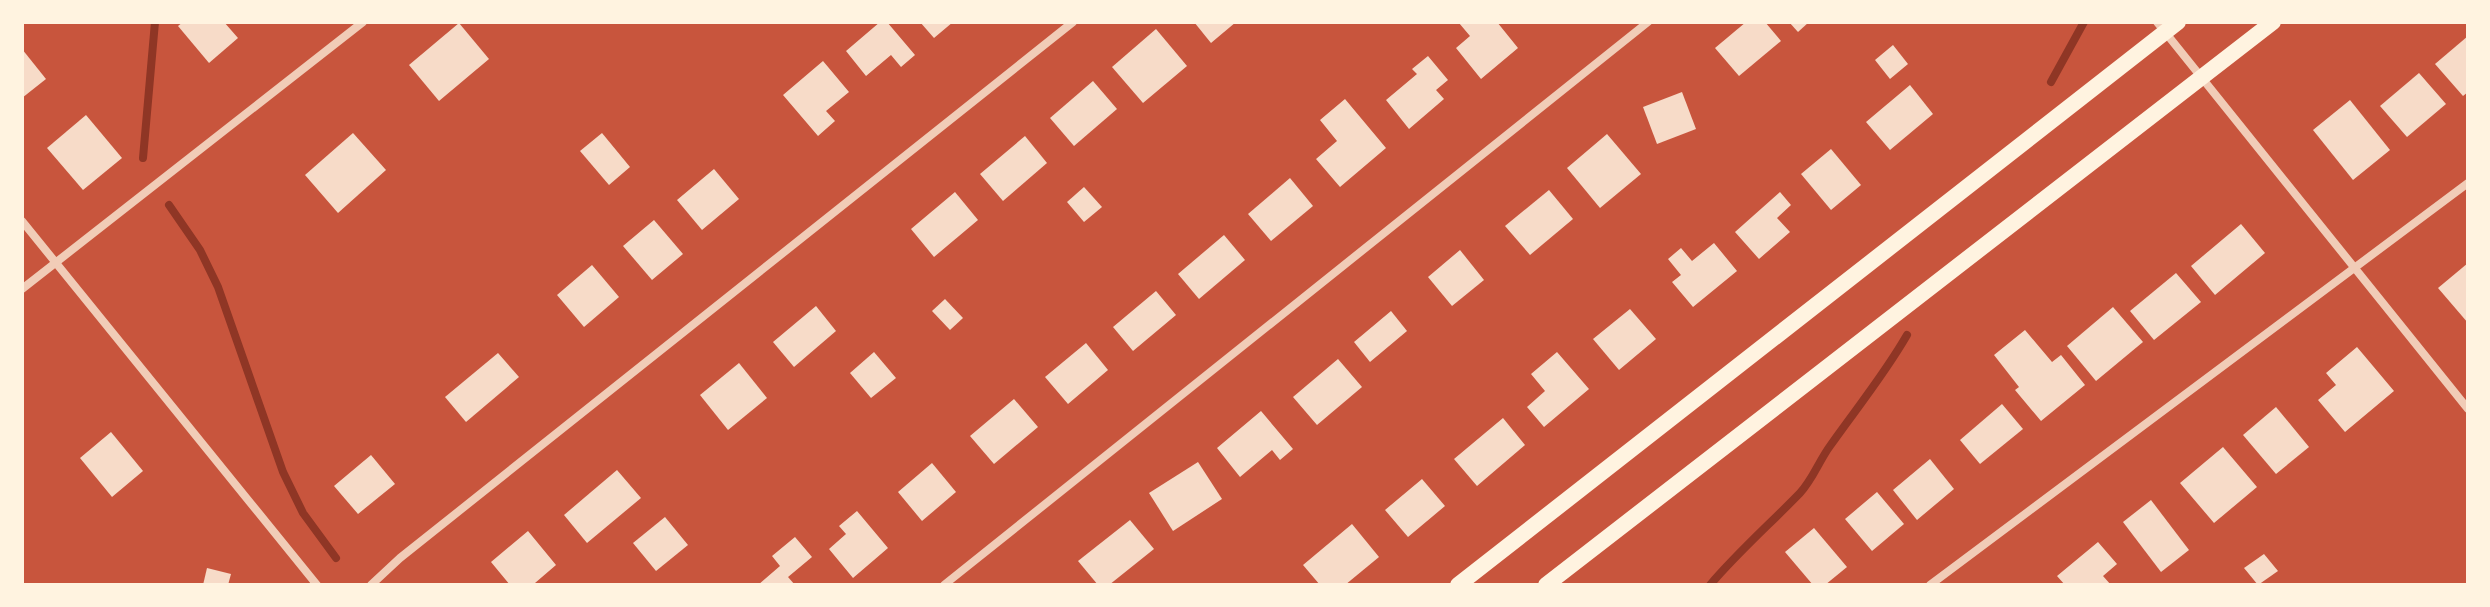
<svg xmlns="http://www.w3.org/2000/svg" width="2490" height="607" font-family="'DM Sans',sans-serif">
  <style>
    .lines { fill: none; stroke-linecap: round; stroke-linejoin: round }
    .stream { stroke: #8f3625; stroke-width: 8 }
    .building { fill: #f7dbc8 }
    .minor { stroke: #f1ccb7; stroke-width: 8 }
    .secondary { stroke: #fff3e0; stroke-width: 16 }
  </style>
  <rect width="100%" height="100%" fill="#c8553d"/>
  <g class="lines">
    <g class="stream">
      <polyline points="2051,82 2084,22"/>
      <polyline points="143,158 155,22"/>
      <polyline points="169,205 200,250 218,287 283,472 303,513 336,558"/>
      <path d="M1710,585C1738,552 1770,524 1800,493C1813,479 1819,461 1830,446C1856,409 1884,375 1907,335"/>
    </g>
  </g>
  <g class="building">
    <polygon points="183,22 224,22 238,38 209,63 178,26"/>
    <polygon points="880,22 887,22 915,55 901,67 891,55 866,76 846,51"/>
    <polygon points="920,22 953,22 934,38"/>
    <polygon points="1194,22 1236,22 1211,43"/>
    <polygon points="1461,22 1497,22 1518,48 1481,79 1456,48 1470,36 1459,23"/>
    <polygon points="1746,22 1765,22 1781,41 1739,76 1715,48"/>
    <polygon points="1789,22 1809,22 1798,32"/>
    <polygon points="459,23 489,59 439,101 409,65"/>
    <polygon points="1156,29 1187,66 1143,103 1112,67"/>
    <polygon points="2468,36 2468,92 2463,96 2435,64"/>
    <polygon points="1893,45 1908,64 1890,79 1875,60"/>
    <polygon points="22,49 46,79 22,98"/>
    <polygon points="1428,56 1448,80 1436,90 1444,99 1409,129 1386,100 1417,74 1412,69"/>
    <polygon points="823,61 849,92 826,111 835,121 818,136 783,95"/>
    <polygon points="2419,73 2446,104 2407,137 2380,106"/>
    <polygon points="1093,81 1117,109 1074,146 1050,118"/>
    <polygon points="1910,85 1933,114 1890,150 1866,122"/>
    <polygon points="1682,92 1696,129 1657,144 1643,107"/>
    <polygon points="1345,99 1386,148 1340,187 1316,159 1337,141 1320,120"/>
    <polygon points="2350,100 2390,150 2353,180 2313,130"/>
    <polygon points="86,115 122,158 83,190 47,148"/>
    <polygon points="353,133 386,170 338,213 305,175"/>
    <polygon points="602,133 630,167 609,185 580,151"/>
    <polygon points="1607,134 1641,174 1600,208 1567,168"/>
    <polygon points="1025,136 1047,163 1003,201 980,174"/>
    <polygon points="1831,149 1861,185 1831,210 1801,174"/>
    <polygon points="714,169 739,199 702,230 677,200"/>
    <polygon points="1290,178 1313,206 1271,241 1248,214"/>
    <polygon points="1084,187 1102,207 1084,222 1067,202"/>
    <polygon points="1549,190 1573,219 1530,255 1505,226"/>
    <polygon points="955,192 978,220 934,257 911,229"/>
    <polygon points="1780,192 1791,205 1777,218 1790,232 1759,259 1735,232"/>
    <polygon points="654,220 683,254 652,280 623,246"/>
    <polygon points="2241,224 2265,253 2215,295 2191,266"/>
    <polygon points="1224,235 1245,260 1199,299 1178,274"/>
    <polygon points="1714,243 1737,271 1693,307 1672,282 1681,275 1668,259 1681,248 1692,261"/>
    <polygon points="1460,250 1484,280 1452,306 1428,277"/>
    <polygon points="2468,263 2468,323 2438,288"/>
    <polygon points="592,265 619,297 584,327 557,295"/>
    <polygon points="2176,273 2201,302 2154,340 2130,311"/>
    <polygon points="1156,291 1176,315 1133,351 1113,327"/>
    <polygon points="945,299 963,318 950,330 932,311"/>
    <polygon points="816,306 836,331 794,367 773,342"/>
    <polygon points="2113,307 2143,342 2096,381 2067,346"/>
    <polygon points="1630,309 1656,339 1619,370 1593,339"/>
    <polygon points="1391,311 1407,331 1370,362 1354,342"/>
    <polygon points="2025,330 2052,362 2061,355 2085,385 2041,421 2015,390 2019,387 1994,355"/>
    <polygon points="1086,343 1108,370 1068,404 1045,377"/>
    <polygon points="2357,347 2394,391 2345,432 2318,400 2336,385 2326,373"/>
    <polygon points="874,352 896,378 871,398 850,373"/>
    <polygon points="1557,352 1589,389 1544,427 1527,407 1545,391 1531,374"/>
    <polygon points="498,353 519,377 466,422 445,397"/>
    <polygon points="1338,359 1362,387 1317,425 1293,397"/>
    <polygon points="739,363 767,398 728,430 700,395"/>
    <polygon points="1014,399 1038,427 994,464 970,436"/>
    <polygon points="2002,404 2023,429 1980,464 1960,440"/>
    <polygon points="2276,407 2309,447 2276,474 2243,435"/>
    <polygon points="1261,411 1293,449 1280,460 1272,450 1240,477 1217,448"/>
    <polygon points="1503,418 1525,445 1477,486 1454,459"/>
    <polygon points="111,432 143,471 112,497 80,458"/>
    <polygon points="2223,447 2257,487 2214,523 2180,483"/>
    <polygon points="371,455 395,484 358,514 334,486"/>
    <polygon points="1930,459 1954,489 1917,520 1893,490"/>
    <polygon points="1198,462 1222,499 1173,531 1149,493"/>
    <polygon points="932,463 956,492 922,521 898,492"/>
    <polygon points="617,470 641,498 587,543 564,515"/>
    <polygon points="1422,479 1445,506 1408,537 1385,510"/>
    <polygon points="1877,492 1904,524 1872,551 1845,519"/>
    <polygon points="2151,500 2189,550 2161,572 2123,522"/>
    <polygon points="857,511 888,548 853,578 829,549 846,534 839,526"/>
    <polygon points="665,517 688,545 656,571 633,543"/>
    <polygon points="1130,520 1154,549 1109,585 1098,585 1078,561"/>
    <polygon points="1352,524 1379,557 1345,585 1320,585 1303,565"/>
    <polygon points="1814,528 1847,567 1825,585 1813,585 1785,552"/>
    <polygon points="528,531 556,565 535,583 537,585 510,585 491,562"/>
    <polygon points="795,537 812,557 788,577 795,585 758,585 780,566 772,556"/>
    <polygon points="2098,542 2117,564 2103,576 2111,585 2065,585 2057,576"/>
    <polygon points="2264,554 2278,571 2258,585 2244,568"/>
    <polygon points="207,568 231,574 228,585 203,585"/>
  </g>
  <g class="lines">
    <g class="minor">
      <polyline points="2157,22 2468,409"/>
      <polyline points="22,221 317,585"/>
      <polyline points="22,289 363,22"/>
      <polyline points="371,585 400,558 1073,22"/>
      <polyline points="944,585 1648,22"/>
      <polyline points="1930,585 2468,183"/>
    </g>
    <g class="secondary">
      <polyline points="1458,585 2178,22"/>
      <polyline points="1546,585 2273,22"/>
    </g>
  </g>
  <rect width="2490" height="607" fill="none" stroke="#fff3e0" stroke-width="48"/>
</svg>
